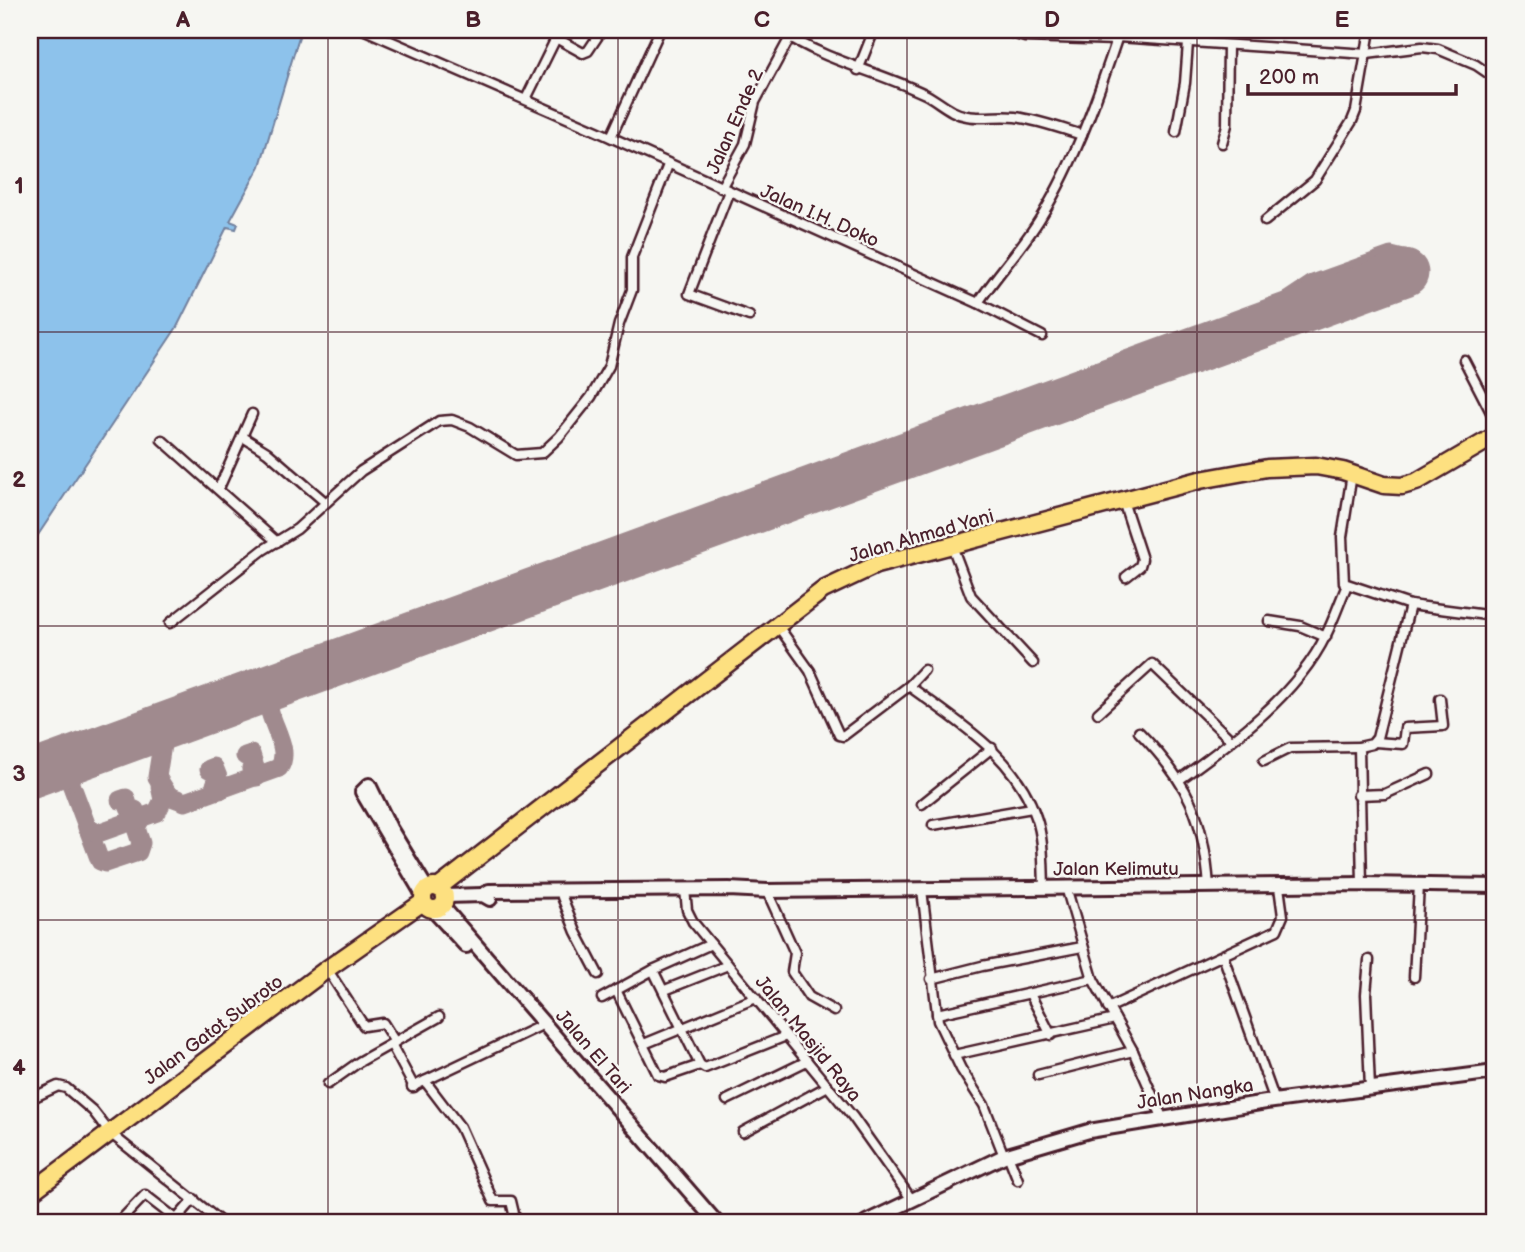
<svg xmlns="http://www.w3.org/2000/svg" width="1525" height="1252" font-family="'Balsamiq Sans',sans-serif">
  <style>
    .water { fill: #8dc2eb; stroke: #72819e; stroke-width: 2 }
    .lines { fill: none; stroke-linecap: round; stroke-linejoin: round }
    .taxiway { stroke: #a08a8e; stroke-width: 19 }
    .runway { stroke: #a08a8e; stroke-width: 47 }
    .street-casing { stroke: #4a1f2b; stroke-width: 13 }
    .secondary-casing { stroke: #4a1f2b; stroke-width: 18 }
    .highway-casing { stroke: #4a1f2b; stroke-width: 21 }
    .street { stroke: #f6f6f2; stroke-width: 8 }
    .secondary { stroke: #f6f6f2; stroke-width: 12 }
    .highway { stroke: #fde080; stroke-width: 16 }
    .grid { fill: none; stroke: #4a1f2b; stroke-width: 2; stroke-opacity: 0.55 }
    .labels { text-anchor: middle; stroke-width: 5; stroke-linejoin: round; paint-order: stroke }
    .street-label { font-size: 19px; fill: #4a1f2b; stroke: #f6f6f2 }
    .neatline { fill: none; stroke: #4a1f2b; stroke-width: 2.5 }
    .grid-label { font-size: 23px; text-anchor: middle; font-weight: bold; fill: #4a1f2b }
  </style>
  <rect width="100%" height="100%" fill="#f6f6f2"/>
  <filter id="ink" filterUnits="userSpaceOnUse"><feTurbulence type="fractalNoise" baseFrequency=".0143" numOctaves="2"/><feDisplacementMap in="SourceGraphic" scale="14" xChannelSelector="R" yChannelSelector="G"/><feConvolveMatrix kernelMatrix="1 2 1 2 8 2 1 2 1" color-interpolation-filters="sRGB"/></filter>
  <g filter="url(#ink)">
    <polygon class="water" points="30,30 301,30 260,166 230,221 238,224 236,229 227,227 177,327 30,547"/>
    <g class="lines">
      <g class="taxiway">
        <polyline points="1236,335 1313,284 1391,256 1403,259 1409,273 1405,280 1395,284 1383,281"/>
        <path d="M175,722L164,732L157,777L169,796L185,802L279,768C294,746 262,717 269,691L279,684"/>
        <polyline points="81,756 72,766 70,781 100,861 105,863 138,852 141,843 136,828 141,818"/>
        <polyline points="245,756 251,754 254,764 251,769 257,777"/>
        <polyline points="48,768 60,772 70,781"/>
        <polyline points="209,769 214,767 218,777 215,785 220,790"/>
        <polyline points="120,800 126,798 129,808 135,810 136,820"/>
        <polyline points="87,828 98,833 157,812 163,800 160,786"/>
      </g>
      <polyline class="runway" points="30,775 1405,273"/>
      <defs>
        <g id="street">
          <path d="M365,30L597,131L978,303C997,274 1023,247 1041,217C1076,160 1099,93 1120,30"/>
          <path d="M779,30C827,62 875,70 925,94C939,101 951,114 967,116C983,119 999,115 1015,117C1038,120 1060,128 1082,135"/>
          <polyline points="1003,30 1025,37 1116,40"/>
          <polyline points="1118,37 1367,54 1422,47 1438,49 1476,65 1495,78"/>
          <polyline points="556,38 583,53 588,51 602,30"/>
          <polyline points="858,70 874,30"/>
          <polyline points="526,99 560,30"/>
          <polyline points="1176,132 1185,83 1188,43"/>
          <polyline points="611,137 660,30"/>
          <polyline points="1222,143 1227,125 1228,45"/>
          <polyline points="721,188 745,144 755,102 794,30"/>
          <polyline points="729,191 689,294 749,316"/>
          <polyline points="1265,221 1315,180 1352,121 1356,111 1370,30"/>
          <polyline points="978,303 1042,336"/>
          <polyline points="1464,360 1495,420"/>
          <polyline points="243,437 267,452 325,502"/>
          <polyline points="162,440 277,542"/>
          <polyline points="1352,474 1342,537 1344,583 1410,605 1486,615 1495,611"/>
          <polyline points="219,488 252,414"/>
          <polyline points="1123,501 1142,559 1140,566 1126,577"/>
          <polyline points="952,546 971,596 1033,663"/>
          <polyline points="1269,621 1300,626 1326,637"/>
          <polyline points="170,623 263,550 297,529 361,471 439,421 452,420 470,427 516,455 542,453 559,437 591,397 609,366 619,324 632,290 632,257 668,165"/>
          <polyline points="778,626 810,671 839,735 843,736 909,686 924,670"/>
          <path d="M909,686C958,722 1016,756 1036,817C1044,839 1043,864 1044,887"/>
          <polyline points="1098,713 1152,664 1231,740"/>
          <path d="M1139,732C1188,782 1204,817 1209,887"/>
          <polyline points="1375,742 1403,744 1405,728 1443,726 1440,699"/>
          <polyline points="1264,761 1290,748 1359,747"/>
          <path d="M1179,780C1232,742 1297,695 1326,635C1334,619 1340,601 1347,585"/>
          <polyline points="1358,795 1385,794 1429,774"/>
          <polyline points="922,804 992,748"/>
          <polyline points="933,825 1032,808"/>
          <polyline points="1362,884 1359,747 1372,744 1377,738 1410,605"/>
          <polyline points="1066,887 1093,979 1133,1051 1162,1117"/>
          <polyline points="685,889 687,910 693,922 853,1117 912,1200"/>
          <polyline points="922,890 938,1021 961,1069 984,1105 1004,1156"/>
          <polyline points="767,891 795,953 792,972 809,997 834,1011"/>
          <polyline points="562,897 576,932 598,974"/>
          <polyline points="1223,956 1275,1101"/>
          <polyline points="1369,960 1366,994 1370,1088"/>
          <polyline points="327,969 364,1026 383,1023 395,1042"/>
          <polyline points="653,970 700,1065 705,1068 786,1036"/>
          <polyline points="1414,977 1419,885"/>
          <polyline points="931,979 982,966 1082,947"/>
          <polyline points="616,990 658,1075 665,1077 700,1065"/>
          <polyline points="665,990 728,965"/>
          <polyline points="1030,994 1051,1035"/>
          <polyline points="602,998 653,970 711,944"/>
          <polyline points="1108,1008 1277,930 1283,916 1279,887"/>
          <polyline points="937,1014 1093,979"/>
          <polyline points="391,1044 414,1087"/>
          <polyline points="644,1044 756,998"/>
          <polyline points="954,1055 1115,1019"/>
          <polyline points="1038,1075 1133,1051"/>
          <polyline points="425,1081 460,1127 493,1201 511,1201 516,1222"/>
          <polyline points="328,1084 359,1062 439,1017"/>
          <polyline points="412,1087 538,1027"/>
          <polyline points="30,1099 58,1086 66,1088 93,1111 110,1133 221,1222"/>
          <polyline points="727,1100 807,1061"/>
          <polyline points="743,1132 828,1086"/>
          <polyline points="1008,1155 1018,1180"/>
          <polyline points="119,1222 145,1195 176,1219"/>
          <polyline points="174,1222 194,1199"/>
        </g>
        <g id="secondary">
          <polyline points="423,895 362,792 369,785 390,828 427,889"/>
          <polyline points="483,895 489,891 729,889 767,891 1362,884 1495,886"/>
          <polyline points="445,896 483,895 490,899"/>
          <polyline points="442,906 716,1222"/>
          <polyline points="432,909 466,946"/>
          <polyline points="866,1222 1004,1156 1089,1131 1266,1102 1495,1072"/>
        </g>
        <g id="highway">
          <circle cx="434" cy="898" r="11"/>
          <polyline points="438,888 823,590 876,565 1200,480 1267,468 1316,466 1343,471 1384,485 1402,486 1416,482 1495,436"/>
          <polyline points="30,1193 327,969 423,902"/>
        </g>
      </defs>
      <use href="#street" class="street-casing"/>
      <use href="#secondary" class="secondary-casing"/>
      <use href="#highway" class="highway-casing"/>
      <use href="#street" class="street"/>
      <use href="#secondary" class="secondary"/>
      <use href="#highway" class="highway"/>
    </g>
  </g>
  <path class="grid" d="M328,30V1222M618,30V1222M907,30V1222M1197,30V1222M30,332H1495M30,626H1495M30,920H1495"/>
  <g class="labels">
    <g class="street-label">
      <text transform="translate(734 121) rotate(-66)" y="7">Jalan Ende 2</text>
      <text transform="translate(820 215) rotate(24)" y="7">Jalan I.H. Doko</text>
      <text transform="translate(921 535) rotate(-16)" y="7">Jalan Ahmad Yani</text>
      <text x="1116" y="875">Jalan Kelimutu</text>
      <text transform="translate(213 1029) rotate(-37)" y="7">Jalan Gatot Subroto</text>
      <text transform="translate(809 1038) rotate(51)" y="7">Jalan Masjid Raya</text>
      <text transform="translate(594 1051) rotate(49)" y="7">Jalan El Tari</text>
      <text transform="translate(1195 1093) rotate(-9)" y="7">Jalan Nangka</text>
    </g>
  </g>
  <rect width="1525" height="1252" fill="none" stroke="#f6f6f2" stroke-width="77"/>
  <path d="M1248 84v10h208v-10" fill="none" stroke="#4a1f2b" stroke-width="3.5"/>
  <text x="1259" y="84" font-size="21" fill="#4a1f2b" stroke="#f6f6f2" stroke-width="5" paint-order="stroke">200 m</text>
  <rect x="38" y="38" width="1448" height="1176" class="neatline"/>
  <g class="grid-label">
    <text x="183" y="27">A</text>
    <text x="473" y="27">B</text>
    <text x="762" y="27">C</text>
    <text x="1052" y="27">D</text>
    <text x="1342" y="27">E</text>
    <text x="19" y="193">1</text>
    <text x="19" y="487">2</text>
    <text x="19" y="781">3</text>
    <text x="19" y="1075">4</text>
  </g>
</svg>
